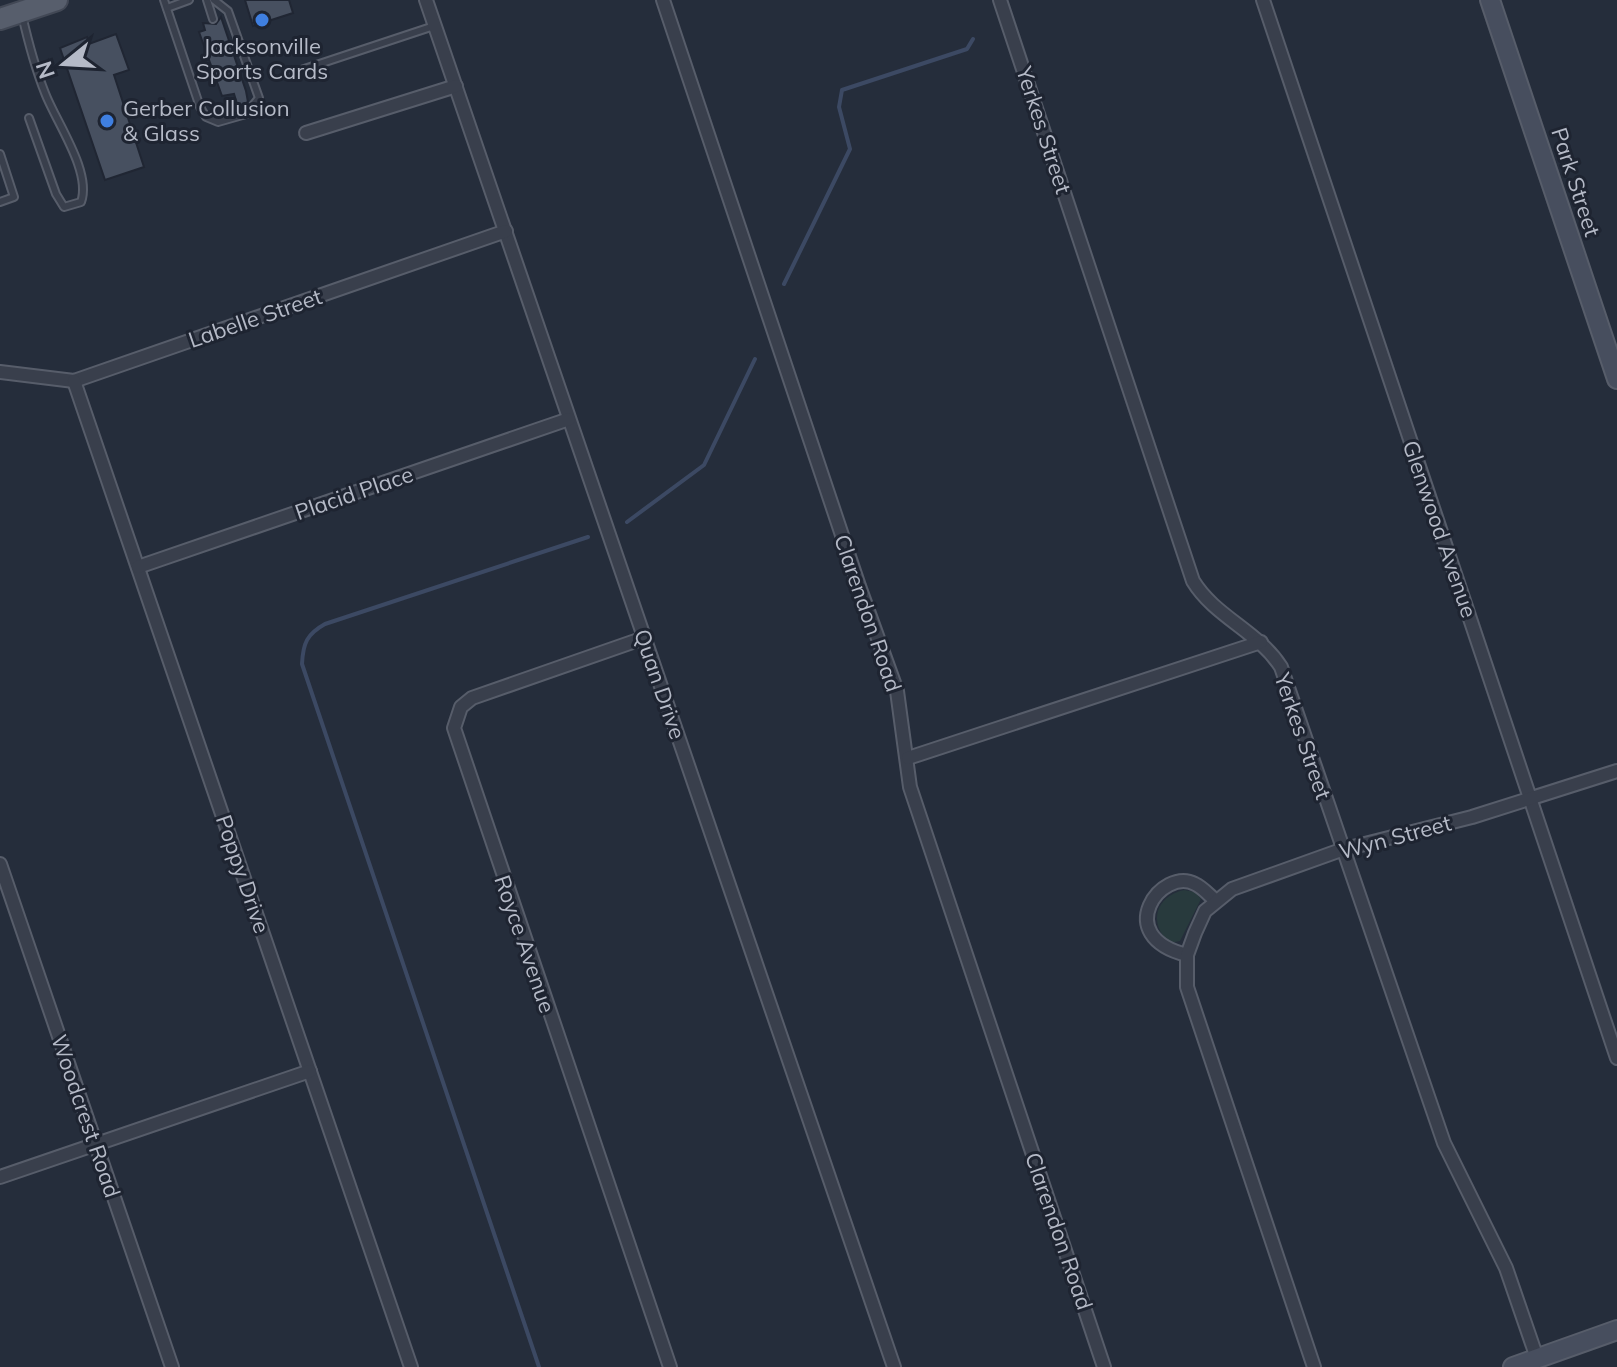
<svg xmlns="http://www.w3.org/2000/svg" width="1617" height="1367" font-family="Mulish,sans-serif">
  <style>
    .green { fill: #283a3d }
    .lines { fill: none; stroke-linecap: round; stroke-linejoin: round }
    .stream { stroke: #3c4963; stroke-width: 4 }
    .building { fill: #475060; stroke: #202633; stroke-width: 2 }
    .lane-casing { stroke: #575d6a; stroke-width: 10 }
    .street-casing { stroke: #575d6a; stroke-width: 16 }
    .secondary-casing { stroke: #575d6a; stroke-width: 22 }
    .primary-casing { stroke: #424855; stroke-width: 24 }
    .lane { stroke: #393f4c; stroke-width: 6 }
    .street { stroke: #393f4c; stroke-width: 12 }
    .secondary { stroke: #474e5e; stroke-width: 18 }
    .primary { stroke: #575e6c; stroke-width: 20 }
    .shop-dot { fill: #3f7fe0; stroke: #1e2431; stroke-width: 3 }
    .labels { text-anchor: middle; stroke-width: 6; stroke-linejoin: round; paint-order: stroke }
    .poi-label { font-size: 22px; fill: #b5bac7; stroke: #1e2431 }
    .street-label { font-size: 22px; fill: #b5bac7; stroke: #1e2431 }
  </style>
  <rect width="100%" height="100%" fill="#252d3b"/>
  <path class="green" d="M1184,890L1195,892L1201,899L1180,941L1170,943C1147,923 1156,896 1184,890Z"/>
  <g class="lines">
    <g class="stream">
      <polyline points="784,284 850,149 839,107 842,90 967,49 973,39"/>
      <polyline points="627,522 704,465 755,359"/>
      <path d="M539,1367L302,664C303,643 307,634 325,624L588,537"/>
    </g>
  </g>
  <g class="building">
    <polygon points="245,0 289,0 293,13 253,26"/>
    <polygon points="221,17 246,91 248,102 238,107 234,94 222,96 199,32 205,30 203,23 216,24"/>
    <polygon points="116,34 129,70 114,75 144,167 105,180 60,48 87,37 89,44"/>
  </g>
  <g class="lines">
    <defs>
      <g id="lane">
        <polyline points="164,0 200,107 206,117 218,122 246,114 259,98 228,11 214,0"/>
        <polyline points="207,0 213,19"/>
        <polyline points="167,8 189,0"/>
        <path d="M22,15C28,41 35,68 45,93C56,122 92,172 81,202L64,207L56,194L29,118"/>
        <polyline points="286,75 434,26"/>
        <polyline points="0,154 14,197 0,202"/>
      </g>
      <g id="street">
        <polyline points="426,0 894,1367"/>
        <polyline points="663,0 859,586 897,691 910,787 1104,1367"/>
        <path d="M1000,0L1193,581C1215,617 1258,631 1281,667L1444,1143L1506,1268L1537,1358"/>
        <polyline points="1263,0 1617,1058"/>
        <polyline points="306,133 456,86"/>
        <polyline points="0,372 74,381 506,231"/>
        <polyline points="74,381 411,1367"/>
        <polyline points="138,567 569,419"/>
        <polyline points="644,638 472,698 461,707 454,728 670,1367"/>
        <polyline points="908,758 1261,642"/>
        <polyline points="0,864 172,1367"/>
        <path d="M1187,955C1110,936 1162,866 1195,884C1202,887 1209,895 1215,900"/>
        <polyline points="0,1177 310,1071"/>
        <polyline points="1314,1367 1187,987 1187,955 1195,933 1205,911 1232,889 1341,850 1472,817 1617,771"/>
      </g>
      <g id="secondary">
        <polyline points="1490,0 1617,379"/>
        <polyline points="1513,1367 1617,1330"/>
      </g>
      <polyline id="primary" points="0,19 57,0"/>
    </defs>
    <use href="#lane" class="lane-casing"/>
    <use href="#street" class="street-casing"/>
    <use href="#secondary" class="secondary-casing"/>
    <use href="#primary" class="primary-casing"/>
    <use href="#lane" class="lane"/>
    <use href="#street" class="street"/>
    <use href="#secondary" class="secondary"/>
    <use href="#primary" class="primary"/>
  </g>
  <g class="shop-dot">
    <circle cx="262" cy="20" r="8"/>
    <circle cx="107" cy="121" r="8"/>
  </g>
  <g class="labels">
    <g class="poi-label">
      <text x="262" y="54">Jacksonville<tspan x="262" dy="25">Sports Cards</tspan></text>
      <text x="123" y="116" text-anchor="start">Gerber Collusion<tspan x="123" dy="25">&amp; Glass</tspan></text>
    </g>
    <g class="street-label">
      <text transform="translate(1044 130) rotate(72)" y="8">Yerkes Street</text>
      <text transform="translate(1576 182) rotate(72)" y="8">Park Street</text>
      <text transform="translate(255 318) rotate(-19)" y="8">Labelle Street</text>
      <text transform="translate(354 493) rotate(-19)" y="8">Placid Place</text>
      <text transform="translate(1440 529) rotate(71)" y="8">Glenwood Avenue</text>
      <text transform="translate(868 613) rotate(71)" y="8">Clarendon Road</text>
      <text transform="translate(660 684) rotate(71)" y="8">Quan Drive</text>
      <text transform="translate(1303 736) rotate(71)" y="8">Yerkes Street</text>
      <text transform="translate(1395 837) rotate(-15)" y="8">Wyn Street</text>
      <text transform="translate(243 874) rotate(71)" y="8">Poppy Drive</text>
      <text transform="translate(525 944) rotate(71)" y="8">Royce Avenue</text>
      <text transform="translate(86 1116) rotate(71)" y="8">Woodcrest Road</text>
      <text transform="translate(1059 1231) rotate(71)" y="8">Clarendon Road</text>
    </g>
  </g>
  <g transform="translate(64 64) rotate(252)" stroke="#1e2431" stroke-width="6" paint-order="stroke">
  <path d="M0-6L14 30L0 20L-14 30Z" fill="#b5bac7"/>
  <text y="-12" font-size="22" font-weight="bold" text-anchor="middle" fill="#b5bac7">N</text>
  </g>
</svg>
